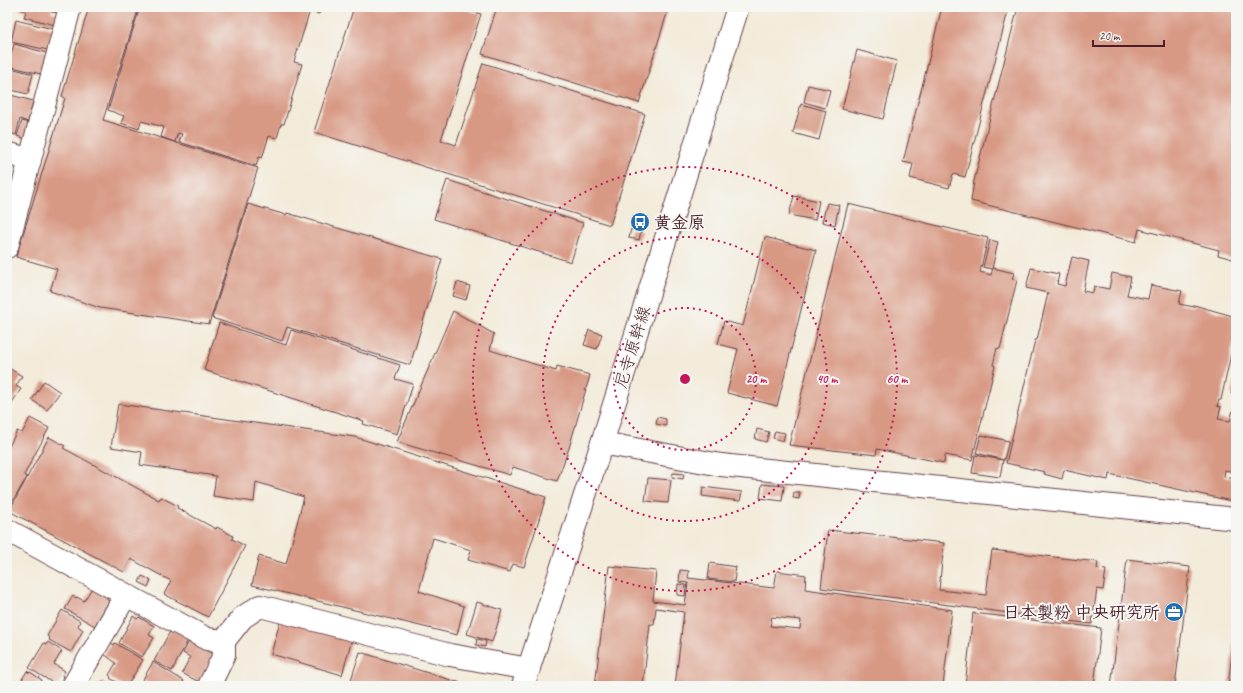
<svg xmlns="http://www.w3.org/2000/svg" width="1243" height="693" font-family="Caveat,'Klee One',sans-serif">
  <style>
    .building { fill: #d89984; fill-rule: evenodd }
    .lines { fill: none; stroke-linecap: round; stroke-linejoin: round }
    .minor-casing { stroke: #633e45; stroke-width: 24 }
    .tertiary-casing { stroke: #633e45; stroke-width: 24 }
    .minor { stroke: #fff; stroke-width: 22 }
    .tertiary { stroke: #fff; stroke-width: 22 }
    .ring { fill: none; stroke: #c2185b; stroke-width: 2; stroke-dasharray: 2 4 }
    .labels { text-anchor: middle; stroke-width: 4; stroke-linejoin: round; paint-order: stroke }
    .poi-label { font-size: 17px; font-weight: bold; fill: #4a1f2b; stroke: #f6f6f2; text-anchor: start }
    .street-label { font-size: 17px; fill: #4a1f2b; stroke: #f6f6f2 }
    .centre { fill: #c2185b; stroke: #f6f6f2; stroke-width: 2 }
    .ring-label { font-size: 12px; text-anchor: middle; font-weight: bold; fill: #c2185b; stroke: #f6f6f2; stroke-width: 4; stroke-linejoin: round; paint-order: stroke }
  </style>
  <rect width="100%" height="100%" fill="#f6f6f2"/>
  <filter id="ink" filterUnits="userSpaceOnUse"><feTurbulence type="fractalNoise" baseFrequency=".025" numOctaves="2"/><feDisplacementMap in="SourceGraphic" scale="8" xChannelSelector="R" yChannelSelector="G"/><feConvolveMatrix kernelMatrix="1 2 1 2 8 2 1 2 1" color-interpolation-filters="sRGB"/></filter>
  <filter id="wash" filterUnits="userSpaceOnUse"><feTurbulence type="fractalNoise" baseFrequency=".012" numOctaves="4" result="noise"/><feDisplacementMap in="SourceGraphic" scale="16" xChannelSelector="R" yChannelSelector="G"/><feGaussianBlur stdDeviation="0.9" result="paint"/><feColorMatrix in="noise" values="0 0 0 0 0 0 0 0 0 0 0 0 0 0 0 0 0 1.4 0 .05"/><feComposite in="paint" operator="in"/></filter>
  <g filter="url(#wash)">
    <rect width="100%" height="100%" fill="#f3ebda"/>
    <g id="blocks">
      <g class="building">
        <polygon points="17,7 46,7 52,8 51,12 58,13 55,25 24,17 26,11 17,8"/>
        <polygon points="89,7 139,7 103,120 258,168 209,324 100,308 50,291 57,269 16,257 65,98 62,96"/>
        <polygon points="140,7 311,7 294,62 302,64 284,124 281,124 277,138 269,136 262,158 259,157 256,166 179,142 182,134 178,133 175,142 161,137 164,127 141,121 139,129 121,123 124,116 108,110"/>
        <polygon points="313,7 321,7 319,14 311,12"/>
        <polygon points="354,7 458,7 481,14 441,140 456,145 483,63 645,114 610,225 314,132"/>
        <polygon points="497,7 669,7 639,103 482,54"/>
        <polygon points="942,7 1009,7 965,177 953,174 949,188 910,178 913,164 903,162"/>
        <polygon points="1018,7 1236,7 1236,260 1218,255 1219,250 1139,229 1136,242 971,201 974,181"/>
        <polygon points="16,20 53,29 48,50 11,42"/>
        <polygon points="14,44 47,53 41,74 8,66"/>
        <polygon points="857,50 897,61 883,119 842,109"/>
        <polygon points="7,67 33,74 28,94 7,89"/>
        <polygon points="808,85 830,90 825,108 804,102"/>
        <polygon points="7,94 33,101 28,122 20,119 16,135 7,132"/>
        <polygon points="801,104 826,111 819,140 793,133"/>
        <polygon points="22,121 31,124 26,139 17,136"/>
        <polygon points="447,180 583,223 571,262 434,219"/>
        <polygon points="794,196 819,201 815,220 789,215"/>
        <polygon points="827,203 839,205 835,225 822,222"/>
        <polygon points="248,204 286,215 287,213 442,259 410,365 287,327 282,341 212,318"/>
        <polygon points="848,204 988,238 980,272 991,275 993,268 1014,273 1012,279 1017,280 1000,349 997,348 993,365 995,366 972,460 945,455 944,463 877,449 876,455 789,445"/>
        <polygon points="631,229 641,231 639,240 629,238"/>
        <polygon points="765,237 816,250 777,406 727,393 738,349 718,344 724,321 743,326"/>
        <polygon points="990,240 998,242 992,269 983,267"/>
        <polygon points="1072,257 1089,261 1083,291 1093,293 1094,286 1109,289 1112,273 1131,277 1127,295 1148,299 1151,285 1182,291 1179,304 1194,307 1194,305 1236,317 1236,331 1221,400 1219,400 1217,406 1221,407 1218,419 1230,421 1236,399 1236,477 1233,476 1234,472 1225,470 1224,477 1236,479 1236,502 1109,474 1108,480 1064,470 1062,479 1044,474 1045,472 1006,463 1035,340 1037,340 1048,293 1026,288 1031,268 1059,274 1057,284 1065,286"/>
        <polygon points="457,282 470,286 466,300 453,296"/>
        <polygon points="453,311 494,334 490,350 556,371 557,366 590,375 569,448 557,481 513,467 510,475 397,442"/>
        <polygon points="219,323 286,345 291,330 400,365 395,379 413,384 397,434 363,424 364,421 204,370"/>
        <polygon points="589,330 602,334 597,349 584,345"/>
        <polygon points="7,367 22,376 16,386 21,389 7,410"/>
        <polygon points="1235,376 1236,376 1236,395 1231,394"/>
        <polygon points="44,381 60,392 47,410 32,400"/>
        <polygon points="118,404 355,437 546,497 524,567 513,564 510,572 468,560 471,550 433,538 419,591 464,606 457,635 252,585 259,556 286,564 304,497 256,482 254,502 213,496 216,476 140,465 142,452 111,447"/>
        <polygon points="657,417 666,419 666,426 656,424"/>
        <polygon points="30,418 49,428 24,475 27,477 11,504 7,502 7,450 17,431 22,433"/>
        <polygon points="757,429 769,432 766,442 755,439"/>
        <polygon points="775,431 785,433 783,441 773,438"/>
        <polygon points="981,435 1009,441 1004,460 976,453"/>
        <polygon points="49,437 65,446 63,448 159,500 161,497 178,506 177,508 216,529 217,527 233,536 232,539 245,546 208,617 164,594 171,581 131,559 124,572 9,511"/>
        <polygon points="975,455 1003,460 1000,477 972,473"/>
        <polygon points="673,473 684,474 683,479 672,477"/>
        <polygon points="648,478 671,480 668,503 645,501"/>
        <polygon points="762,484 784,486 782,501 760,498"/>
        <polygon points="703,487 742,492 740,501 702,496"/>
        <polygon points="794,492 800,492 799,499 793,498"/>
        <polygon points="828,530 944,543 939,590 986,595 992,550 1098,562 1097,569 1106,570 1103,590 1097,589 1092,624 821,588"/>
        <polygon points="1127,559 1190,567 1175,686 1111,686"/>
        <polygon points="710,563 736,567 734,582 708,579"/>
        <path d="M609,566L656,571L653,601L685,605L688,583L679,582L680,570L689,571L688,578L774,588L777,571L806,575L805,589L952,610L943,686H675L684,612L656,608L654,624H650L643,686H595ZM772,617L801,620L800,629L770,626Z"/>
        <polygon points="142,576 151,580 148,587 139,582"/>
        <polygon points="678,584 686,585 685,596 677,595"/>
        <polygon points="92,588 108,597 107,600 109,601 95,626 65,609 73,596 76,598 77,597 84,601"/>
        <polygon points="477,602 502,610 492,642 467,634"/>
        <polygon points="62,610 80,621 78,626 83,630 71,652 49,640 50,638 47,636"/>
        <polygon points="973,613 1101,628 1094,686 965,686"/>
        <polygon points="133,616 137,619 139,617 154,626 149,635 154,638 142,657 119,643"/>
        <polygon points="281,618 352,639 342,675 271,654"/>
        <polygon points="172,628 189,638 172,671 154,661"/>
        <polygon points="1235,629 1236,686 1228,686"/>
        <polygon points="191,637 201,648 213,654 199,682 182,673 190,657 183,653"/>
        <polygon points="477,639 486,641 485,647 476,645"/>
        <polygon points="48,642 62,651 54,664 65,671 62,676 63,677 58,686 29,668 44,643 47,644"/>
        <polygon points="111,643 114,645 115,643 143,660 127,686 123,686 110,678 111,677 109,675 116,663 104,654"/>
        <polygon points="360,652 464,684 463,686 349,686"/>
        <polygon points="153,662 184,681 181,686 151,686 142,681"/>
        <polygon points="27,671 29,673 30,672 42,680 38,686 18,686"/>
        <polygon points="102,681 107,685 108,684 112,686 94,686 96,684 99,686"/>
      </g>
    </g>
  </g>
  <g filter="url(#ink)">
    <use href="#blocks" fill-opacity="0" stroke="#633e45" stroke-width="1"/>
    <g class="lines">
      <defs>
        <g id="minor">
          <polyline points="7,153 30,160"/>
          <polyline points="7,247 70,7"/>
          <polyline points="7,530 207,639 224,641"/>
          <polyline points="73,686 126,595"/>
          <polyline points="209,686 224,655 224,641 242,618 260,606 450,655 529,669"/>
        </g>
        <g id="tertiary">
          <polyline points="602,443 721,465 1236,519"/>
          <polyline points="523,686 602,443 738,7"/>
        </g>
      </defs>
      <use href="#minor" class="minor-casing"/>
      <use href="#tertiary" class="tertiary-casing"/>
      <use href="#minor" class="minor"/>
      <use href="#tertiary" class="tertiary"/>
    </g>
  </g>
  <g class="ring">
    <circle cx="685" cy="379" r="71"/>
    <circle cx="685" cy="379" r="142"/>
    <circle cx="685" cy="379" r="212"/>
  </g>
  <defs>
    <symbol id="bus-disc" viewBox="-11 -11 22 22"><circle r="9.5" fill="#1f6fb2" stroke="#f6f6f2"/><path d="M-5-6H5V4H4V6H2V4H-2V6H-4V4H-5ZM-3.5-4V0h7V-4ZM-3.5 1.2v1.5H-2V1.2ZM2 1.2v1.5H3.5V1.2Z" fill="#fff"/></symbol>
    <symbol id="office-disc" viewBox="-11 -11 22 22"><circle r="9.5" fill="#1f6fb2" stroke="#f6f6f2"/><path d="M-6-3h4V-5.5h4V-3h4V5H-6ZM-1-4.5V-3h2v-1.5ZM-6 0V1H6V0Z" fill="#fff"/></symbol>
  </defs>
  <g fill-rule="evenodd">
    <use href="#bus-disc" x="629" y="211" width="22" height="22"/>
    <use href="#office-disc" x="1163" y="601" width="22" height="22"/>
  </g>
  <g class="labels">
    <g class="poi-label">
      <text x="654" y="228">黄金原</text>
      <text x="1160" y="618" text-anchor="end">日本製粉 中央研究所</text>
    </g>
    <g class="street-label">
      <text transform="translate(632 347) rotate(-73)" y="6">尼寺原幹線</text>
    </g>
  </g>
  <circle cx="685" cy="379" r="6" class="centre"/>
  <g class="ring-label">
    <text x="756" y="383">20 m</text>
    <text x="827" y="383">40 m</text>
    <text x="897" y="383">60 m</text>
  </g>
  <rect width="1243" height="693" fill="none" stroke="#f6f6f2" stroke-width="24"/>
  <path d="M1093 40v6h71v-6" fill="none" stroke="#4a1f2b" stroke-width="2"/>
  <text x="1099" y="40" font-size="12" fill="#4a1f2b" stroke="#f6f6f2" stroke-width="3" paint-order="stroke">20 m</text>
</svg>
